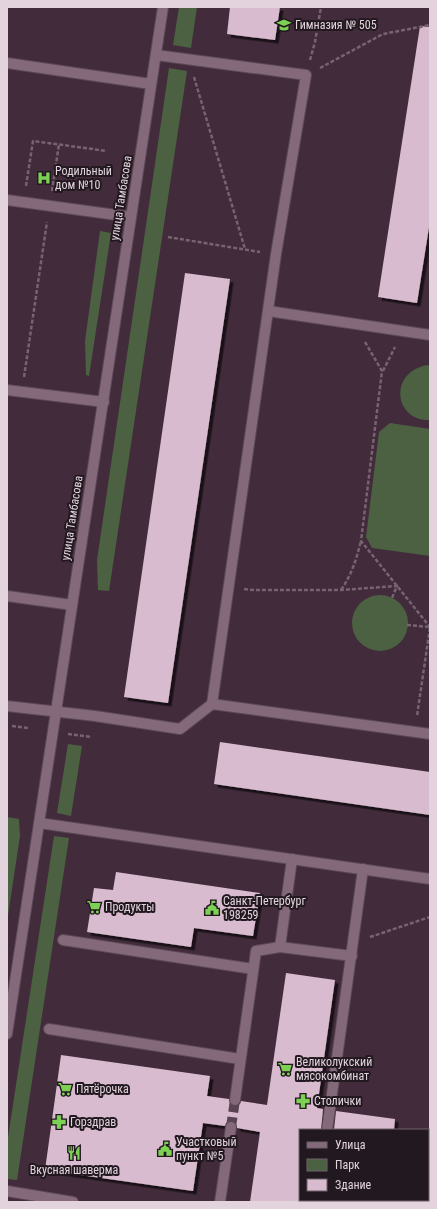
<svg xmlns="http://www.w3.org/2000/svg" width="437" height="1209" font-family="'Roboto Condensed',sans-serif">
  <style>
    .green { fill: #4b6142 }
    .building { fill: #d8bbce; filter: url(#shadow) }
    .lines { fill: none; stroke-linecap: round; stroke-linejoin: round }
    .minor-tunnel { stroke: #5a4453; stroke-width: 10; stroke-dasharray: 10 5; stroke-linecap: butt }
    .minor-casing { stroke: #5c4956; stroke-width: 12 }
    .path { stroke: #776371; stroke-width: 2.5; stroke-dasharray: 4 2; stroke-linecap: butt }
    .minor { stroke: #83697a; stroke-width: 10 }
    .labels { text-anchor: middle; stroke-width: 4; stroke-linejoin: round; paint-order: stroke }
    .poi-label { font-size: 12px; fill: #e2d3dc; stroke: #22181f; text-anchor: start }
    .street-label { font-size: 12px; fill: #e2d3dc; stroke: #22181f }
  </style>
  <defs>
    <filter id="shadow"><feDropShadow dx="3.5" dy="3.5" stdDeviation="0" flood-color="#0009"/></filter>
  </defs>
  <rect width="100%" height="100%" fill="#422b3b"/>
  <g class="green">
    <polygon points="179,7 197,7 191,48 173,45"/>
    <polygon points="169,68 187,71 109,591 98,590 97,560"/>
    <polygon points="100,231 111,233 89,376 86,375 85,341"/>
    <path d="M427,365L430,366V420C395,422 387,373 427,365Z"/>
    <polygon points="390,423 430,429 430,556 372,548 366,537 379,432"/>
    <circle cx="380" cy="623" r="28"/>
    <polygon points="68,744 82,746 71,816 57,813"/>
    <polygon points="7,817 19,819 20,836 7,922"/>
    <polygon points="54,836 69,838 17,1180 7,1179 7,1144"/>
  </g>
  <g class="building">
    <polygon points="230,7 280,7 275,40 227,34"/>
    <polygon points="420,26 430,27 430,221 417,303 378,297"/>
    <polygon points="185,273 230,279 168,703 124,697"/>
    <polygon points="220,742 430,772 430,815 214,784"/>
    <polygon points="116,872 260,893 253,936 194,928 191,947 87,932 94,888 113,890"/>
    <polygon points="286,973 335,980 317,1108 323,1109 321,1130 300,1130 300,1202 250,1202 260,1132 237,1128 235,1122 232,1121 226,1123 225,1126 203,1123 193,1191 45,1170 61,1055 210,1076 207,1096 229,1099 231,1105 234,1106 240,1104 241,1101 267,1105"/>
    <polygon points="336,1111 395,1119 394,1130 334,1130"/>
  </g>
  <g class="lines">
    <polyline class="minor-tunnel" points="231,1127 235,1100"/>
    <defs>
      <g id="minor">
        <polyline points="156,55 306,75 276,254 212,704"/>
        <polyline points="7,63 151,84"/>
        <polyline points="7,200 131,217"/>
        <polyline points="268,311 430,335"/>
        <polyline points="7,390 104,402"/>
        <polyline points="7,596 72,605"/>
        <polyline points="7,706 95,716 180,729 212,704 430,734"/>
        <polyline points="39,823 430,879"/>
        <polyline points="63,940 253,969"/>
        <polyline points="280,947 352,956"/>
        <polyline points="49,1029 240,1059"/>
        <polyline points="7,1034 163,7"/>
        <polyline points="235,1100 256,951 280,947 292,859"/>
        <polyline points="327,1130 363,869"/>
        <polyline points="7,1191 73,1202"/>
        <polyline points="220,1202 231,1127"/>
        <polyline points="317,1202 317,1200"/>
      </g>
    </defs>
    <use href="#minor" class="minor-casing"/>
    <g class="path">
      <polyline points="310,60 315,42 321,7"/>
      <polyline points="320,68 383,34 430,25"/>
      <polyline points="194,77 245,249"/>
      <polyline points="26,186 33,141 107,151"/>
      <polyline points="52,191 59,144"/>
      <polyline points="168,237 260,252"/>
      <polyline points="365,342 382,371 361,541 430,627"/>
      <polyline points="383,371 395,347"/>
      <polyline points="24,377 47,222"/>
      <polyline points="244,589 253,590 341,590 397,586 392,598"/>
      <path d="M341,590C352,574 356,560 361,541"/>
      <polyline points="407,625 430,627 417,716"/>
      <polyline points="12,726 28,728"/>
      <polyline points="68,734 92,737"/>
      <polyline points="370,937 430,917"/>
    </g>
    <use href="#minor" class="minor"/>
  </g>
  <defs>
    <symbol id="school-bare" viewBox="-9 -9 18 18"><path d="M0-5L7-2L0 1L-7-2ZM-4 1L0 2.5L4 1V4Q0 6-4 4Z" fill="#7cd155" stroke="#22181f" stroke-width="2.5" paint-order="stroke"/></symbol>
    <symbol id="hospital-bare" viewBox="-9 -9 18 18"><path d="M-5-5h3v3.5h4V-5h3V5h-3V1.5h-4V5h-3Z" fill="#7cd155" stroke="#22181f" stroke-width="2.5" paint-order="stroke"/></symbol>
    <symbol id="supermarket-bare" viewBox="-9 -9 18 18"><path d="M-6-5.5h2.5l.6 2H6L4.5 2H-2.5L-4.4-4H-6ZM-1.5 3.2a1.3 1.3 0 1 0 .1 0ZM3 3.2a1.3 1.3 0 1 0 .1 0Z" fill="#7cd155" stroke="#22181f" stroke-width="2.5" paint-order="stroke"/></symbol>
    <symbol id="civic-bare" viewBox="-9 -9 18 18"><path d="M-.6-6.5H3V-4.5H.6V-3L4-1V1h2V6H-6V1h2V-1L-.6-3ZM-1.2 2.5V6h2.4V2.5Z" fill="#7cd155" stroke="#22181f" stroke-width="2.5" paint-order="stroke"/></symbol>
    <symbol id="pharmacy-bare" viewBox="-9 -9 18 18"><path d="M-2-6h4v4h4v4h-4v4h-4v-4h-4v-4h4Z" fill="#7cd155" stroke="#22181f" stroke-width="2.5" paint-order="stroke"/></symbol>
    <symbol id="restaurant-bare" viewBox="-9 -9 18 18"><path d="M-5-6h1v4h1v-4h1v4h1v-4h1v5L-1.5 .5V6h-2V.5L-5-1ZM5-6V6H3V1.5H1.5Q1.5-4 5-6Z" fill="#7cd155" stroke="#22181f" stroke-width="2.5" paint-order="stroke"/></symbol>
  </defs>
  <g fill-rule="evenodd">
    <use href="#school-bare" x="274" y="15" width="20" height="20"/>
    <use href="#hospital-bare" x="34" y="168" width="20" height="20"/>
    <use href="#supermarket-bare" x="84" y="897" width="20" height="20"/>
    <use href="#civic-bare" x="202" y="898" width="20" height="20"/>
    <use href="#supermarket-bare" x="275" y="1059" width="20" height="20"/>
    <use href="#supermarket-bare" x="55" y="1079" width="20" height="20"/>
    <use href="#pharmacy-bare" x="293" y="1091" width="20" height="20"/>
    <use href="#pharmacy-bare" x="49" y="1112" width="20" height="20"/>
    <use href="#civic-bare" x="155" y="1139" width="20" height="20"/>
    <use href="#restaurant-bare" x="64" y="1143" width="20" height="20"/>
  </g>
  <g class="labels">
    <g class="poi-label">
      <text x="295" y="29">Гимназия № 505</text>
      <text x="55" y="175">Родильный<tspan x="55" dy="14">дом №10</tspan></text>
      <text x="223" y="905">Санкт-Петербург<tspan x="223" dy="14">198259</tspan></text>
      <text x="105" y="911">Продукты</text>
      <text x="296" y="1066">Великолукский<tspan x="296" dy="14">мясокомбинат</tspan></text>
      <text x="76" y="1093">Пятёрочка</text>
      <text x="314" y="1105">Столички</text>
      <text x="70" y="1126">Горздрав</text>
      <text x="176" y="1146">Участковый<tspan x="176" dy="14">пункт №5</tspan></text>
      <text x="74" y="1174" text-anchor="middle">Вкусная шаверма</text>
    </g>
    <g class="street-label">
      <text transform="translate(121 198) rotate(-81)" y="4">улица Тамбасова</text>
      <text transform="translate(72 518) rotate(-81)" y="4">улица Тамбасова</text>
    </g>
  </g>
  <rect width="437" height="1209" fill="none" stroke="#e2d3dc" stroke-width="16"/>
  <rect x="299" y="1129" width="130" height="72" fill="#22181f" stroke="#6f636b"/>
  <rect x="307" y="1142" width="20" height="6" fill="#83697a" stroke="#6f636b"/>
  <text x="335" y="1149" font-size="12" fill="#e2d3dc">Улица</text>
  <rect x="307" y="1159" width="20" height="12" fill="#4b6142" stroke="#6f636b"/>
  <text x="335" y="1169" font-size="12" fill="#e2d3dc">Парк</text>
  <rect x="307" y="1179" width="20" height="12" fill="#d8bbce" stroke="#6f636b"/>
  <text x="335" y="1189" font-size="12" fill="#e2d3dc">Здание</text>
</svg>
